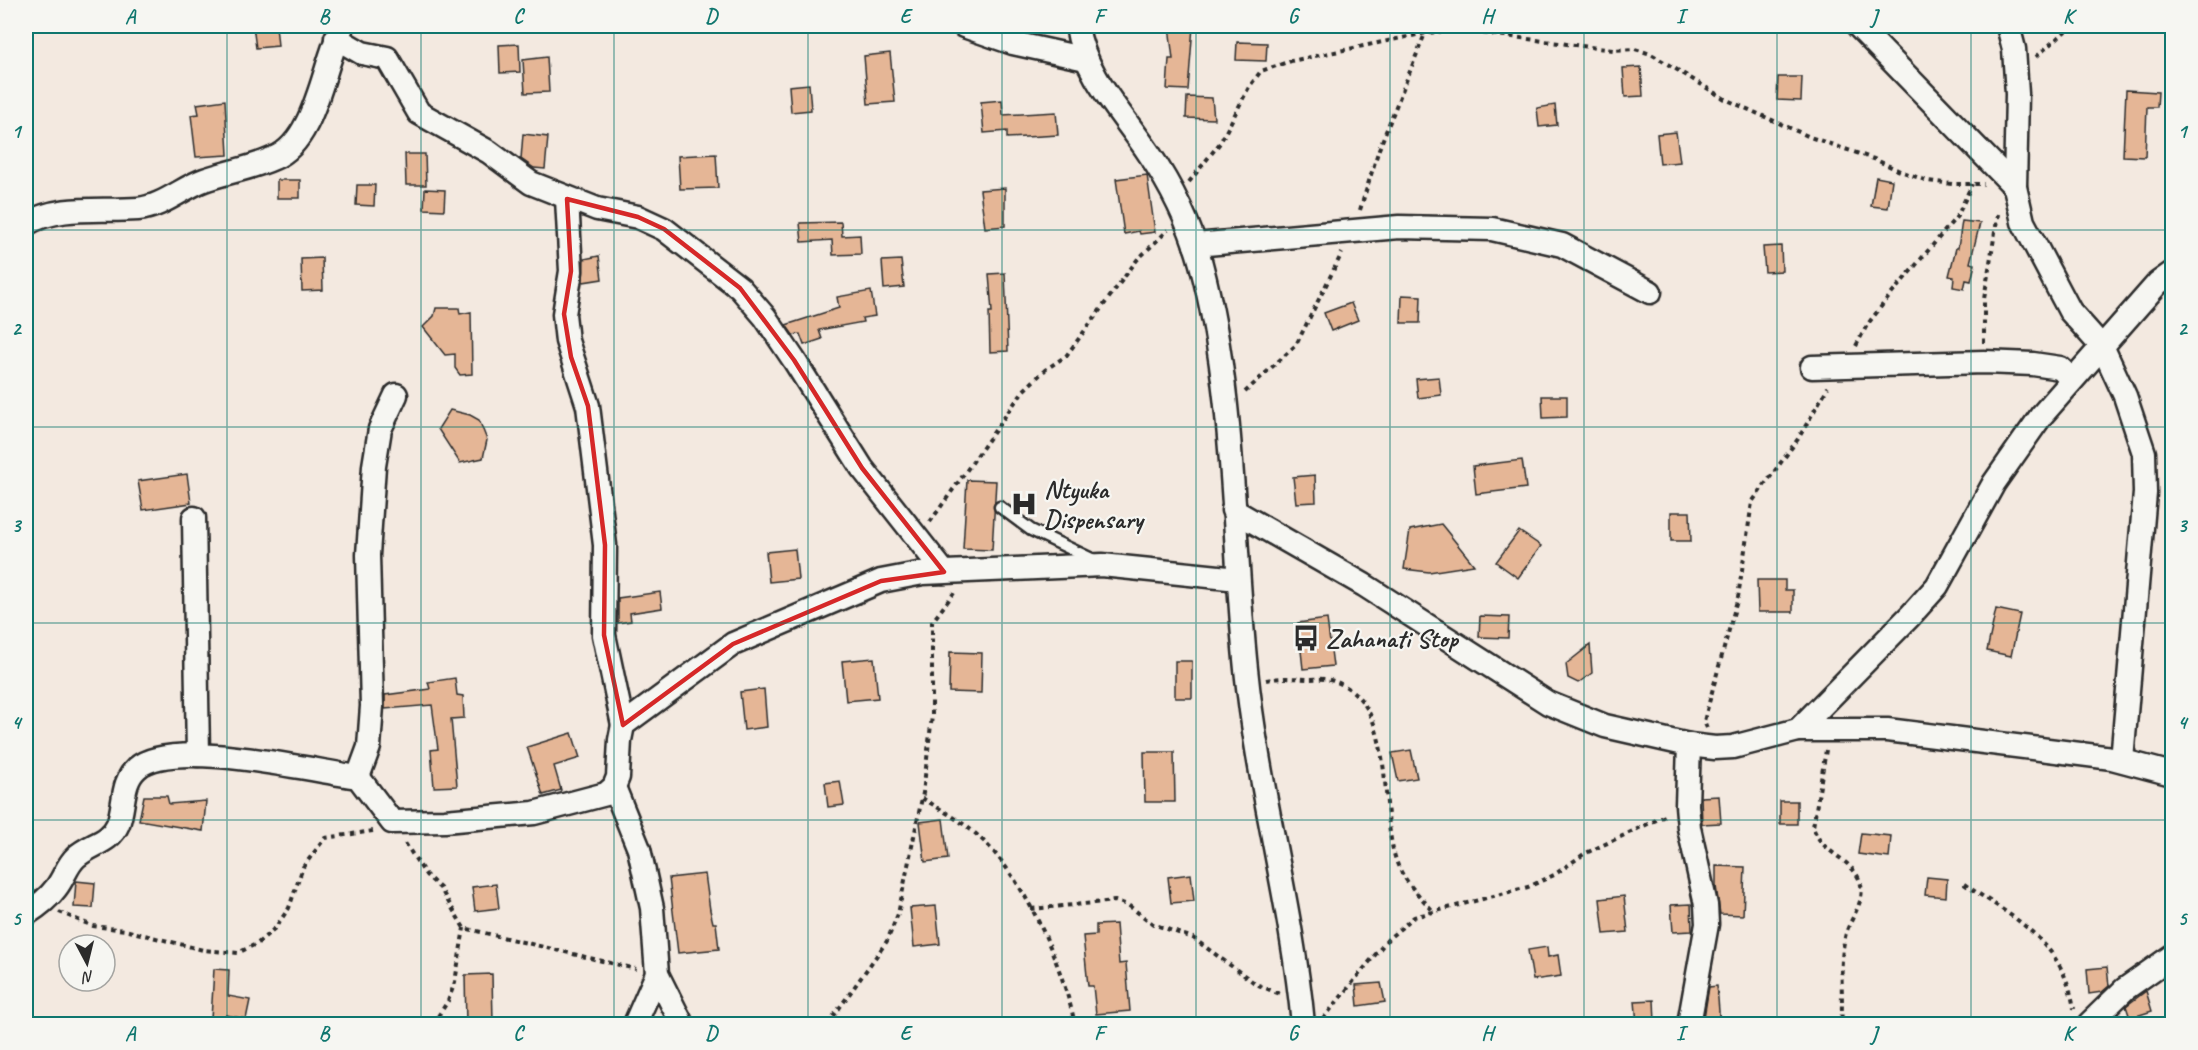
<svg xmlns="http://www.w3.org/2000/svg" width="2198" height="1050" font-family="Caveat,sans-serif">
<rect width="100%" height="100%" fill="#f3e9e0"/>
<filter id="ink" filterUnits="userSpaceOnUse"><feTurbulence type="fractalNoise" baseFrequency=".0167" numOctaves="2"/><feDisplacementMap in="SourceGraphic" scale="12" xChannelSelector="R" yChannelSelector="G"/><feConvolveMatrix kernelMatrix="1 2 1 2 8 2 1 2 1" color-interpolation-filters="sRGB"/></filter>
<g filter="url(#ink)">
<g fill="#e5b696" stroke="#2b2b2b" stroke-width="1.5">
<polygon points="253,26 276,26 278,46 256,48"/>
<polygon points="1169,26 1193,26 1188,90 1167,89 1169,59 1173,59"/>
<polygon points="1237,42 1267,43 1266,61 1236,60"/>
<polygon points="519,44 520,72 500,73 499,45"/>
<polygon points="890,53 895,102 868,104 864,56"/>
<polygon points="547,57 549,92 525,93 523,60"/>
<polygon points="1641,67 1643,96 1625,97 1623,68"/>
<polygon points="1778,77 1802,77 1801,101 1777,100"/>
<polygon points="809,84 811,110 791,112 789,86"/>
<polygon points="2126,90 2158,92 2157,107 2147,107 2145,157 2123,156"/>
<polygon points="1187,97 1212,98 1214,119 1186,118"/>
<polygon points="225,100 228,155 196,157 191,115 199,114 197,104"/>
<polygon points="1002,100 1003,115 1056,112 1058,135 1007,138 1007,131 984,133 981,102"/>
<polygon points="1555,105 1557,125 1539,127 1537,108"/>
<polygon points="1676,132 1680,162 1660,164 1657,134"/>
<polygon points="523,134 548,137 545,169 534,168 521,159"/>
<polygon points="405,154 425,154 426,185 406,185"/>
<polygon points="716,154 718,188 680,189 678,156"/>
<polygon points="1147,175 1155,232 1140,234 1139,231 1124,234 1116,179"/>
<polygon points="1876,177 1892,180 1888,208 1871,206"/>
<rect x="277" y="180" width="23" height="18"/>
<polygon points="357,185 375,185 374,206 356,205"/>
<polygon points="1005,188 1005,226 985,228 980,190"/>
<polygon points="425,189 445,190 444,210 424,209"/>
<polygon points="1962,221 1980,223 1970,263 1975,264 1971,281 1966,280 1964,289 1953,287 1954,277 1949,276 1956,248 1958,248"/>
<polygon points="841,222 842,236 860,235 861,254 833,255 832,240 802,242 800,223"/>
<polygon points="1781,246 1782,271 1765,272 1763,247"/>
<polygon points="599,256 602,279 583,282 584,259"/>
<polygon points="322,258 323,290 302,291 301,259"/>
<polygon points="901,260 904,287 884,289 882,261"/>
<polygon points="1005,273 1008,351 990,352 989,312 992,312 989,274"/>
<polygon points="871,291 875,316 862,318 863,322 819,330 822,339 804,345 800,334 793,335 786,325 839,308 837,297"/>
<polygon points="1402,295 1421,296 1420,323 1401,323"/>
<polygon points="1351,303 1358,320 1331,331 1324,313"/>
<polygon points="436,308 459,308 460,314 471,312 472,374 460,375 455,368 455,354 445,355 423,327 434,316"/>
<polygon points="1439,377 1441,395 1418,398 1416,379"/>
<polygon points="1542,396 1567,396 1567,417 1543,418"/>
<polygon points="450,410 470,415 479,420 487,440 483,458 460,463 438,429"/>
<polygon points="1522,460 1526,488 1476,494 1473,466"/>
<polygon points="187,474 191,503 143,510 138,481"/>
<polygon points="1315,475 1316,502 1296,503 1293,477"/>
<polygon points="967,480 996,481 992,550 963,549"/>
<polygon points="1671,512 1690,512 1691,541 1671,541"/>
<polygon points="1441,524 1474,565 1429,572 1404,569 1410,530"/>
<polygon points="1519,531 1541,546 1518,578 1496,562"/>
<polygon points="795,549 798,579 769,582 766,552"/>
<polygon points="1757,580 1785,580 1785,590 1793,590 1793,612 1758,612"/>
<polygon points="660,592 662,608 630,613 631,621 618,623 618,598"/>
<polygon points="1996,609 2020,614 2011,656 1987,651"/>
<polygon points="1480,616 1509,617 1508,638 1479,637"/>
<polygon points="1327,619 1333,666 1303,669 1298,623"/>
<polygon points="1590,645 1592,673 1578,683 1568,678 1566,664"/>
<polygon points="950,652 982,653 981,693 949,692"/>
<polygon points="874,658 878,698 846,701 842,661"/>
<rect x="1175" y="661" width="17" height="37"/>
<polygon points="455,678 457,695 463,696 464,718 451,719 457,786 434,787 431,750 438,749 432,705 385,709 385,695 430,689 428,682"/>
<polygon points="764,689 767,727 744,730 740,692"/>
<polygon points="572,733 580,758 554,766 561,790 543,795 527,747"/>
<polygon points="1411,750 1417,778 1398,781 1392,753"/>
<polygon points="1144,752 1174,752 1175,802 1145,802"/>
<polygon points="840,781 844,805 828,807 825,783"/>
<polygon points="144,796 167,796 169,804 206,801 203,831 139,820"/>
<polygon points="1719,796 1721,823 1702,824 1701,797"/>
<rect x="1780" y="801" width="17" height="23"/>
<polygon points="943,819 948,859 925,862 920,822"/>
<polygon points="1861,833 1891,836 1889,858 1858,854"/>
<polygon points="1716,866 1745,867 1743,915 1720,914 1716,886"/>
<polygon points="705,874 710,910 713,923 716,923 719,949 678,953 669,878"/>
<polygon points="1191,874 1194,901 1171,903 1168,877"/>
<polygon points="1927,877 1947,879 1946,897 1925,895"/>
<polygon points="76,881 95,883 93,908 74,907"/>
<polygon points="496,884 499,908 475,911 472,887"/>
<polygon points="1624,896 1628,932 1604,934 1600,899"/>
<polygon points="1691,904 1692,931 1673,932 1671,905"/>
<polygon points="936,906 940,944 914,947 910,908"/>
<polygon points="1116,924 1119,964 1126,963 1130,1011 1096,1014 1093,986 1088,986 1083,936 1096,935 1096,925"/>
<polygon points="1547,947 1548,957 1558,955 1561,976 1533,980 1528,950"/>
<polygon points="2107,967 2109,986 2102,992 2089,994 2087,969"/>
<polygon points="214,969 229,970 228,996 250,1000 246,1019 226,1015 226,1020 211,1019"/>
<polygon points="492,974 493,1024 466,1024 465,975"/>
<polygon points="1381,983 1385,1002 1358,1006 1356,985"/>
<polygon points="1717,986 1720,1024 1703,1024 1709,987"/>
<polygon points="2146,991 2152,1011 2130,1018 2126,1006"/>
<polygon points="1654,1000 1655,1023 1637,1024 1635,1001"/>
</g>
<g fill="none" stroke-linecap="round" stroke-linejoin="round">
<g stroke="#2b2b2b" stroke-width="15">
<polyline id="lane" points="1000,507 1031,530 1094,560"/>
</g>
<g stroke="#2b2b2b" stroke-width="27">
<g id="street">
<polyline points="964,26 1013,43 1086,59"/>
<path d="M1077,26C1084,74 1121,112 1148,152C1172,187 1190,224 1201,264C1236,395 1232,535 1246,669C1258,788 1292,905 1303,1024"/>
<polyline points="1858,26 2015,187"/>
<polyline points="2008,26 2014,49 2017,94 2015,187 2023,222 2070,311 2103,348 2125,396 2144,453 2145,493 2122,760"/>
<polyline points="336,38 362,53 387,58 419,113 489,152 531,183 597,209 638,217 664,229 740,288 765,317 794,360 862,468 944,572"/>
<polyline points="567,199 571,271 564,314 567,341 588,406 605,545 604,635 623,725"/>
<path d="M26,224C60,204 100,212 138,209C162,207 182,188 204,180C227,172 252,168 274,158C316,141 323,64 342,27"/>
<polyline points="1195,245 1399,227 1492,229 1562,245 1650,292"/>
<polyline points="1812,367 1984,362 2033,364 2060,368 2071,379"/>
<polyline points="1233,510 1364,585 1548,703 1605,726 1689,745 1715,748 1733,747 1798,730 1887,730 2112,758 2172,774"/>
<polyline points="194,518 198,755"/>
<polyline points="1798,730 1910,616 1937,586 1994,483 2041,416 2158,283 2172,273"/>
<polyline points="358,777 369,747 372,706 368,555 374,466 380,429 396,395"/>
<polyline points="614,787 639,849 652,908 657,974 682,1024"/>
<path d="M26,914C37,907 48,899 56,888C64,878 67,865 76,857C90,844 110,843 118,824C125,806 121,782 137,768C171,737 313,771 358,777L392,822L445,821L534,813L606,794L614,787L618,777L620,740L623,725L733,644L881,581L923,573L1102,565L1238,579"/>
<polyline points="635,1024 657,974"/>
<polyline points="1689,1024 1707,924 1706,905 1689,828 1687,805 1689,745"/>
<polyline points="2089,1024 2125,989 2172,956"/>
</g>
</g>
<g stroke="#2b2b2b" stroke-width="4" stroke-dasharray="4.5 4.5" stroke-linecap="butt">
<polyline points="2036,57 2071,26"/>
<polyline points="1189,182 1220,143 1249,87 1261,71 1291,61 1426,33 1459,30 1613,50 1635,49 1651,54 1725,99 1810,137 1874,159 1900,171 1928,181 1952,184 1984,184"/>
<polyline points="1360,210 1379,149 1428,26"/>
<polyline points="1984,343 1984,299 1998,214"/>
<polyline points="1856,346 1867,325 1884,303 1958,215 1972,184"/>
<polyline points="1245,392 1296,345 1342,253"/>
<polyline points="930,522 1023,391 1045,370 1066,356 1137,260 1168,230"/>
<path d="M1266,680C1280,677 1293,678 1307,679C1315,679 1323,678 1330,680C1399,698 1378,809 1396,860C1402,880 1421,897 1434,912"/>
<polyline points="1707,728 1704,721 1738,597 1752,502 1798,439 1828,387"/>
<path d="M1826,750L1813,827C1822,854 1847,856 1858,877C1869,897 1852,915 1846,933C1838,964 1844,993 1841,1024"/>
<path d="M922,798C940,809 960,820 976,834C1025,877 1061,962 1075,1024"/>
<polyline points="405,843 426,875 440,888 464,928 636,969"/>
<path d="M1964,884C2017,920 2063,941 2074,1009"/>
<polyline points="1031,909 1115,901 1128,905 1153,924 1193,938 1256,984 1280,994"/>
<polyline points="59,912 93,926 125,930 203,950 238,953 258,943 275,928 289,908 303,867 325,838 373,831"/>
<polyline points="1323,1019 1388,939 1414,917 1528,887 1554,875 1584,854 1667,815"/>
<polyline points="433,1024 448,1001 455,982 464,928"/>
<polyline points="828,1024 887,941 898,914 923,793 932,716 932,622 954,593"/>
</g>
<use href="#lane" stroke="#f6f6f2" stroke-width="10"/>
<use href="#street" stroke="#f6f6f2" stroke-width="22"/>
</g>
</g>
<path fill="none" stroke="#d62828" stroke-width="4.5" stroke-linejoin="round" d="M567,199L638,217L664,229L740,288L794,360L862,468L944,572L881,581L733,644L623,725L604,635L605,545L588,406L571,357L564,314L571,271Z"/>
<path fill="none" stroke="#0f766e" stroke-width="1.5" stroke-opacity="0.55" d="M227,26V1024M421,26V1024M614,26V1024M808,26V1024M1002,26V1024M1196,26V1024M1390,26V1024M1584,26V1024M1777,26V1024M1971,26V1024M26,230H2172M26,427H2172M26,623H2172M26,820H2172"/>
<defs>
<g id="hospital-bare" transform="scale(2.07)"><path d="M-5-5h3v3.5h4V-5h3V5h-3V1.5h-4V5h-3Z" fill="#2b2b2b" stroke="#f6f6f2" stroke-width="2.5" paint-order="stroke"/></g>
<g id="bus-bare" transform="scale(2.07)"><path d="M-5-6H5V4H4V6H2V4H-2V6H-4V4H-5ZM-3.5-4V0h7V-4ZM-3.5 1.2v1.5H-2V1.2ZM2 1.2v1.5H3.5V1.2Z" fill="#2b2b2b" stroke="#f6f6f2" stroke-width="2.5" paint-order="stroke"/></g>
</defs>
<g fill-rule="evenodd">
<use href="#hospital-bare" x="1024" y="504"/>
<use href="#bus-bare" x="1306" y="638"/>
</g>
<g text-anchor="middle" stroke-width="4.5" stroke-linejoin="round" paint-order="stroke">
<g font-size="26" font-weight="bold" fill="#2b2b2b" stroke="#f6f6f2" text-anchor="start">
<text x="1044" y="498">Ntyuka<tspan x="1044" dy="30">Dispensary</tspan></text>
<text x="1326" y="647">Zahanati Stop</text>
</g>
</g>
<rect width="2198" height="1050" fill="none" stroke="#f6f6f2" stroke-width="66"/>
<g transform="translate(87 963) rotate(173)"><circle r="28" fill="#f6f6f2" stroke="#a5a5a2" stroke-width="1.5"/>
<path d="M0-4.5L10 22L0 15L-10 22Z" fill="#2b2b2b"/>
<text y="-9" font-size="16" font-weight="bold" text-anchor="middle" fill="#2b2b2b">N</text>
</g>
<rect x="33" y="33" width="2132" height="984" fill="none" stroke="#0f766e" stroke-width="2"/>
<g font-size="20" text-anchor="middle" font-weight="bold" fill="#0f766e">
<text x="130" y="23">A</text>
<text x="324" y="23">B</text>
<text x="518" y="23">C</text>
<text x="711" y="23">D</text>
<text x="905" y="23">E</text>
<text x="1099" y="23">F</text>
<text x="1293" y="23">G</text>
<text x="1487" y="23">H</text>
<text x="1680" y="23">I</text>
<text x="1874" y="23">J</text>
<text x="2068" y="23">K</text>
<text x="16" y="138">1</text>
<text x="2182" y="138">1</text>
<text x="16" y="335">2</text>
<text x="2182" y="335">2</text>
<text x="16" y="532">3</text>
<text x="2182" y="532">3</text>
<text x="16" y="729">4</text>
<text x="2182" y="729">4</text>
<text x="16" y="925">5</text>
<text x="2182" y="925">5</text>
<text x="130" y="1040">A</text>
<text x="324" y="1040">B</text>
<text x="518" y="1040">C</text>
<text x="711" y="1040">D</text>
<text x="905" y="1040">E</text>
<text x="1099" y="1040">F</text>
<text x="1293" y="1040">G</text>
<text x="1487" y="1040">H</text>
<text x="1680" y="1040">I</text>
<text x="1874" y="1040">J</text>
<text x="2068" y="1040">K</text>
</g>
</svg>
